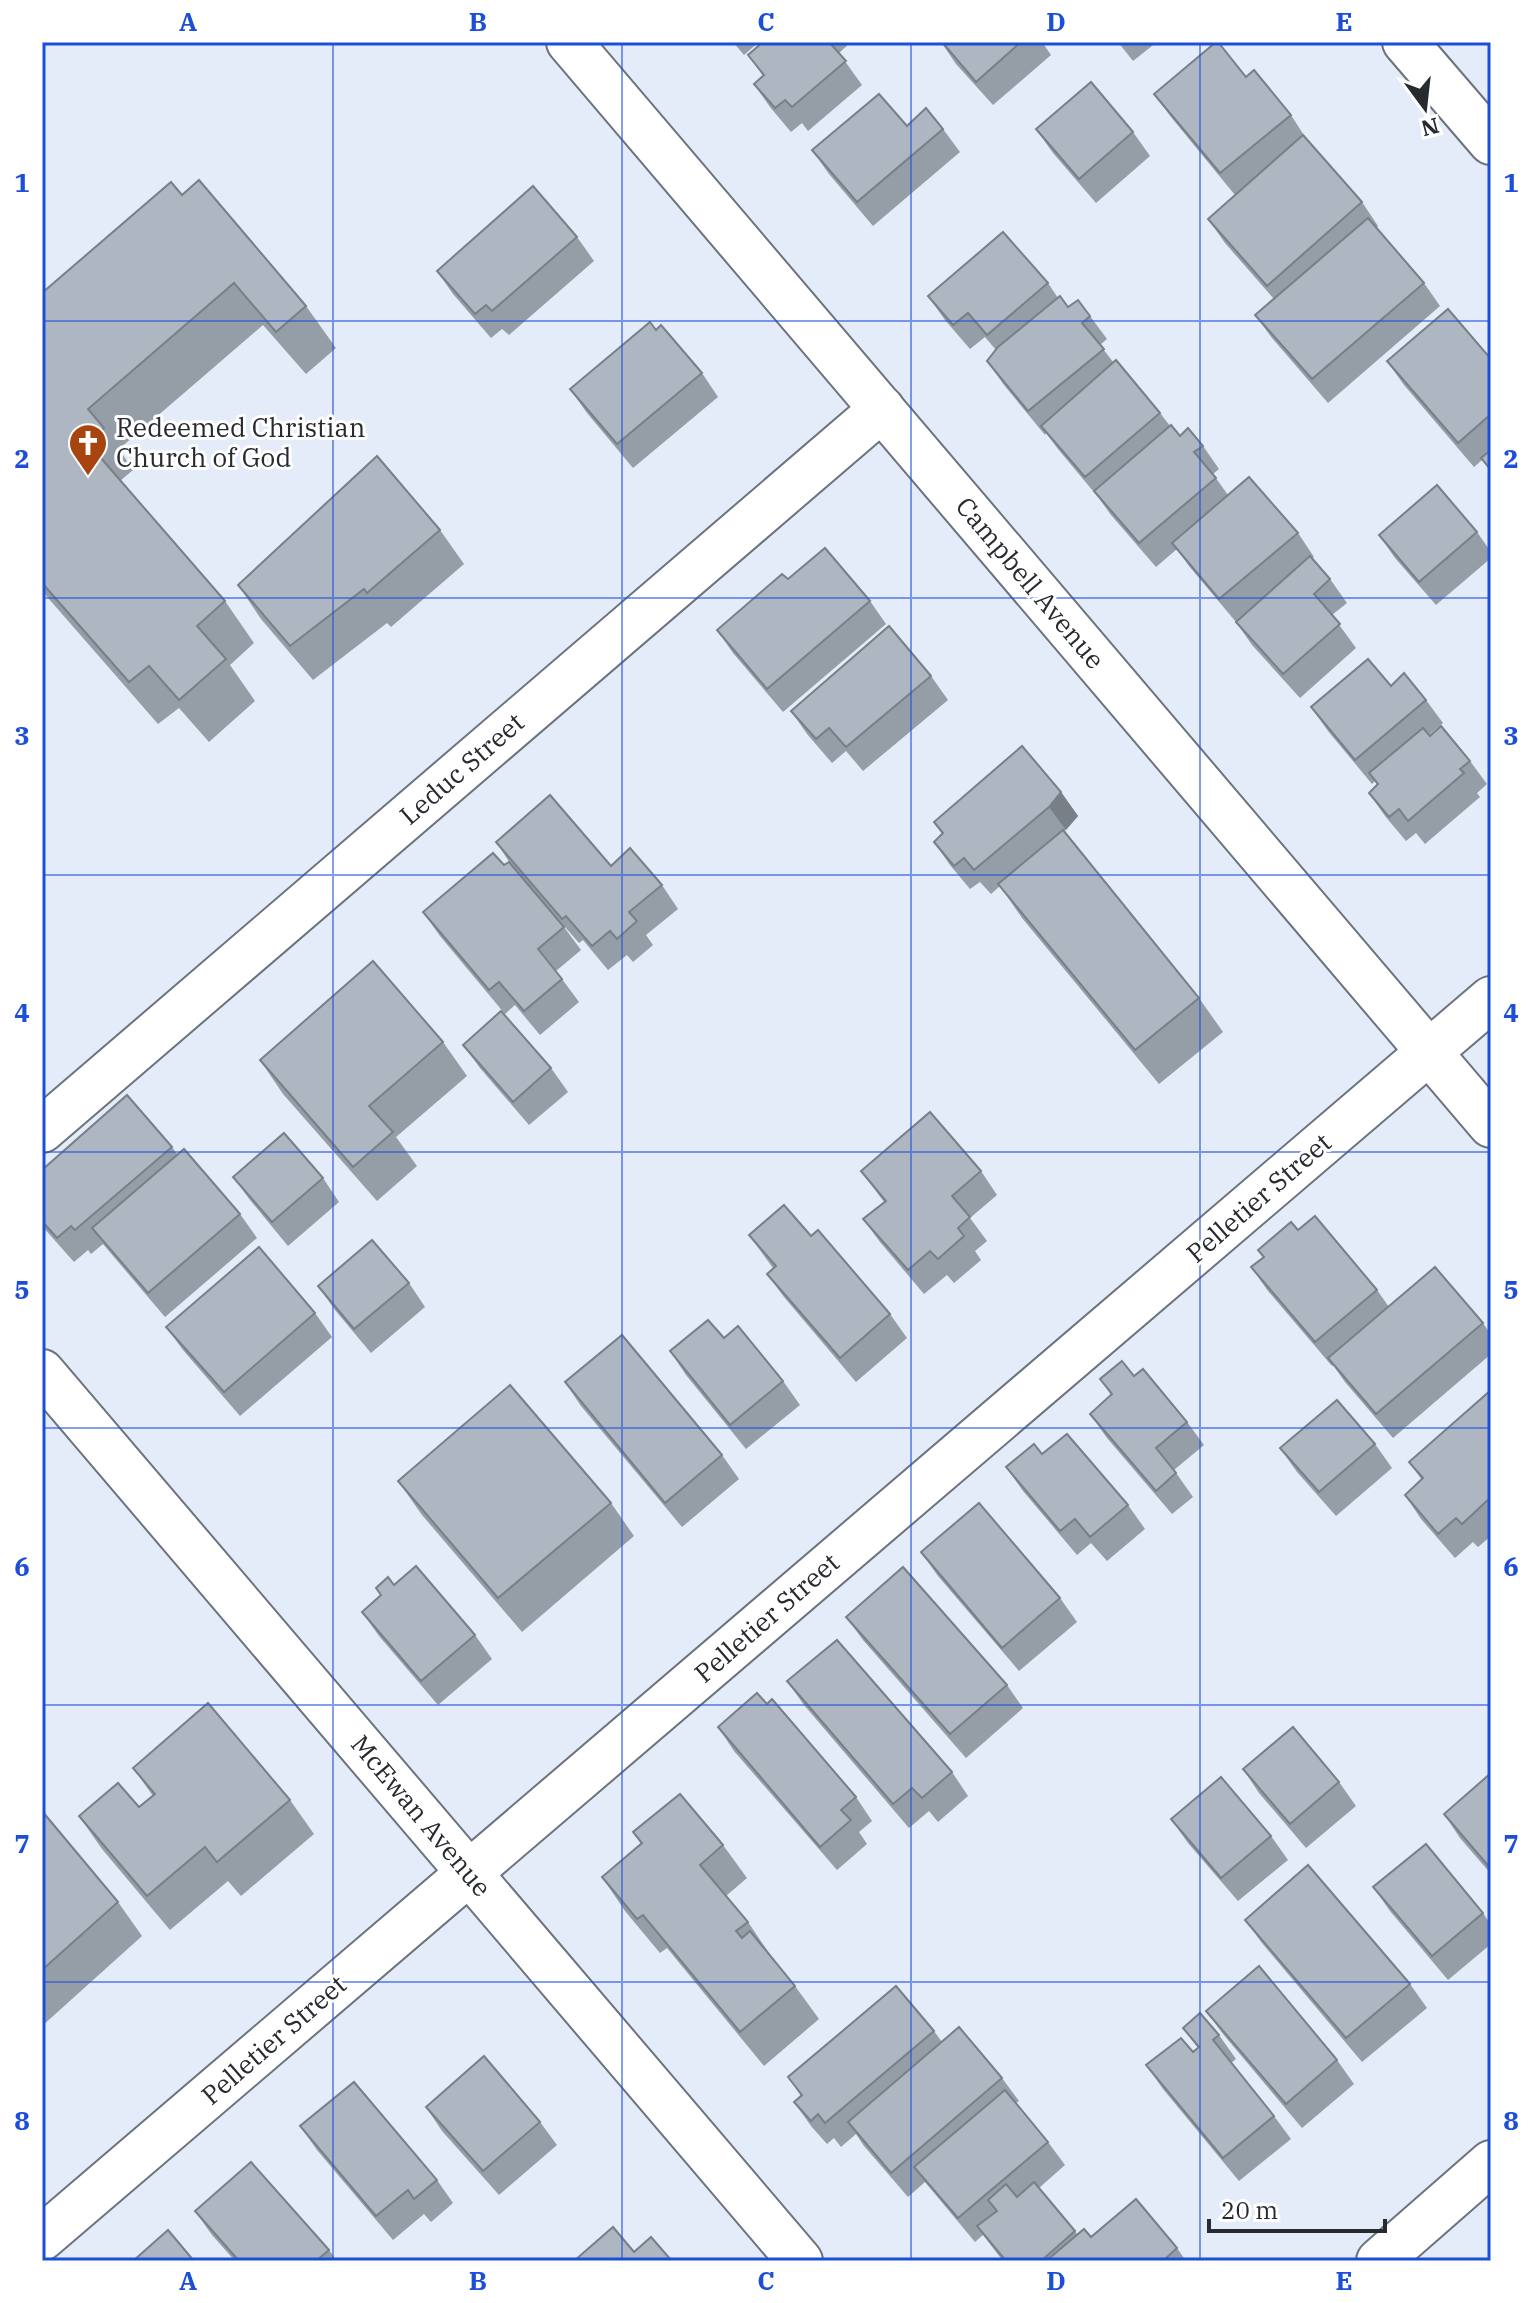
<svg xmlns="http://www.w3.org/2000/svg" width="1533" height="2303" font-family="'IBM Plex Serif',serif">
<rect width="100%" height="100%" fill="#e3ecf8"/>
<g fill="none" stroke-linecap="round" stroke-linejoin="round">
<g stroke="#6b737e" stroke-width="48">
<g id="minor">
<polyline points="1405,42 1491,142"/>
<polyline points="42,1130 882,409"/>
<polyline points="42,1372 800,2261"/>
<polyline points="42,2238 1491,999"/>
<polyline points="1379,2261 1491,2163"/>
</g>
</g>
<g stroke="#6b737e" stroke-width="48">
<polyline id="tertiary" points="569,42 1491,1125"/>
</g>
<use href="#minor" stroke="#fff" stroke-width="44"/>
<use href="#tertiary" stroke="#fff" stroke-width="44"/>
</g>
<g fill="#959da6">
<polygon points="733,42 759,42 744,55"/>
<polygon points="763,42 851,42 839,53 862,85 808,131 802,123 791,132 770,107 754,84 763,76 748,55"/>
<polygon points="941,42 1042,42 1051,55 993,105 956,64"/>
<polygon points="1118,42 1157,42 1133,61"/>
<polygon points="1246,77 1291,115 1307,140 1362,202 1378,226 1376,228 1424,283 1440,306 1328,403 1272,338 1255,315 1274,299 1225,243 1208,219 1235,195 1171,117 1154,94"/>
<polygon points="907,126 943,129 960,152 873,226 829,174 812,150"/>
<polygon points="1036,129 1133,132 1150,156 1096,203 1053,153"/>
<polygon points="182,195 306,306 336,348 306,374 263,325 119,449 133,470 120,481 225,601 254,643 230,665 255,701 209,742 179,708 158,724 42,591 42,293"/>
<polygon points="577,237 594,261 509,335 502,329 491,338 453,294 437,271"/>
<polygon points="1048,283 1058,298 1068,307 1090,316 1107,339 1100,345 1113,362 1160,413 1170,426 1180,436 1203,446 1219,469 1213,474 1228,495 1298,533 1314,557 1312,558 1330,579 1347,603 1332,615 1356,648 1300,698 1252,645 1236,622 1189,566 1177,549 1156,567 1111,515 1098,497 1058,449 1046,433 1045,435 1004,385 987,361 996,350 985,337 970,349 945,320 928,296"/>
<polygon points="656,330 702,373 718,397 633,468 587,413 570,389"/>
<polygon points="1491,359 1491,472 1482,460 1474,467 1404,385 1387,361"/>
<polygon points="440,530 464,564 391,627 387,623 313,680 261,619 238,585"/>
<polygon points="1477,532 1491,552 1491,558 1436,605 1395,558 1379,535"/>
<polygon points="788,579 870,601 886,624 783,712 733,653 717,630"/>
<polygon points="931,676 948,700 863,771 846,751 832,763 807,734 791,711"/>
<polygon points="1391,686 1426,700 1443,723 1429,735 1470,761 1487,784 1477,793 1480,797 1425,844 1416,833 1406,841 1385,816 1369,793 1377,785 1375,781 1372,784 1328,731 1311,707"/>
<polygon points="1061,792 1078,816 1064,832 1199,998 1223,1032 1159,1084 1022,918 1000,886 991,894 980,882 970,889 950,865 934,842 942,834 934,822"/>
<polygon points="496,842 611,866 662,885 678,909 646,935 653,945 633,962 627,955 608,970 583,940 579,943 531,888 564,927 581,950 556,971 579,1002 540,1035 515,1005 505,1014 440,936 423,912 504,865 510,863"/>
<polygon points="443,1042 467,1076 396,1137 417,1166 377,1201 283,1094 260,1060"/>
<polygon points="463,1045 551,1068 568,1092 529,1125 480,1068"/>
<polygon points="172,1147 177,1154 240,1214 257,1238 165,1317 103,1244 91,1254 88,1250 74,1262 42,1226 42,1170"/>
<polygon points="861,1171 981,1171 997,1195 970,1218 987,1241 975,1251 981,1260 954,1283 947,1275 924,1294 880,1242 863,1219 884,1202"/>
<polygon points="233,1177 323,1178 339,1202 288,1246 250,1200"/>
<polygon points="749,1235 890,1314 907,1338 856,1382 784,1297 767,1274 773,1268"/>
<polygon points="1258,1250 1377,1290 1389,1307 1483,1323 1491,1335 1491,1354 1393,1438 1345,1382 1333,1365 1332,1366 1268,1291 1251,1267 1263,1257"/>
<polygon points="409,1283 425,1307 371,1353 335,1310 318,1286"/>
<polygon points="315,1313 332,1337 240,1416 183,1350 166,1327"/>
<polygon points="724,1338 783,1381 800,1405 746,1449 686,1375 670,1351"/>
<polygon points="1134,1376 1187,1422 1204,1445 1174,1470 1193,1497 1172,1514 1107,1438 1090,1414 1111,1395 1100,1379"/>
<polygon points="565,1382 722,1455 739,1479 682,1527 581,1406"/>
<polygon points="1491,1390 1491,1536 1478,1547 1473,1542 1455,1558 1421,1519 1405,1495 1422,1480 1409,1462"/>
<polygon points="1375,1444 1392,1468 1336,1516 1297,1472 1280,1448"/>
<polygon points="1042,1454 1128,1505 1145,1529 1107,1561 1091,1543 1077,1555 1023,1491 1006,1467"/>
<polygon points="398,1481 611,1503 634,1536 522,1632 422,1515"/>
<polygon points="921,1552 1060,1598 1077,1622 1019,1671 938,1576"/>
<polygon points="394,1585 475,1635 492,1659 438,1705 379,1636 362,1612"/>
<polygon points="846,1617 1007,1685 1023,1708 966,1758 863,1640"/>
<polygon points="787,1681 952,1772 968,1796 938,1822 929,1811 909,1828 804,1705"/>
<polygon points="718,1727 856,1797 872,1821 859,1832 867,1844 837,1870 734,1751"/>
<polygon points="133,1768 290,1800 314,1834 241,1896 228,1881 170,1930 102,1849 79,1816 139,1807 153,1796"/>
<polygon points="1243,1769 1339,1782 1356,1806 1306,1848 1259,1793"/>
<polygon points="1491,1773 1491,1874 1460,1838 1444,1814"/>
<polygon points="42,1811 118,1902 142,1936 42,2026"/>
<polygon points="1171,1819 1271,1836 1288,1860 1238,1901 1188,1843"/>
<polygon points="633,1832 723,1845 747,1878 726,1896 748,1922 771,1956 795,1986 819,2019 764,2066 667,1948 660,1953 625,1911 602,1877 641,1844"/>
<polygon points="1373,1887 1483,1913 1491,1925 1491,1944 1448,1980 1390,1911"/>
<polygon points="1245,1920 1410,1984 1427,2008 1362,2062 1262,1943"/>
<polygon points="1206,2011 1337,2060 1354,2084 1302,2128 1223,2034"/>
<polygon points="1183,2028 1219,2035 1236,2059 1231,2063 1274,2116 1291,2139 1239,2181 1163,2089 1146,2065 1193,2052 1198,2048"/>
<polygon points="934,2031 942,2042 1002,2078 1019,2101 1016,2103 1048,2142 1065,2165 1039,2188 1078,2235 1177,2248 1186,2261 1003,2261 983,2235 975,2242 925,2182 908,2197 864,2146 856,2134 841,2147 834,2138 827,2144 811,2126 794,2102 801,2096 788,2077"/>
<polygon points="426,2107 540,2122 557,2145 499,2195 442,2131"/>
<polygon points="300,2126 437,2180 453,2203 431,2222 424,2214 393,2240 317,2150"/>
<polygon points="195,2211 329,2250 337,2261 235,2261 212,2235"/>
</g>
<polygon fill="#797f87" points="1061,792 1078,816 1066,830 1049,807"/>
<g fill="#adb6c1" stroke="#797f87" stroke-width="2">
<polygon points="763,42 829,42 846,61 792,107 785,100 775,108 754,84 764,75 748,55"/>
<polygon points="942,42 1021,42 976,82"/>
<polygon points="1216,42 1218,42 1246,77 1254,70 1291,115 1220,173 1154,94"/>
<polygon points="1091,82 1133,132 1079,179 1036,129"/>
<polygon points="879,94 907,126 926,108 943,129 857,202 812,150"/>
<polygon points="1303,135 1362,202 1267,286 1208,219"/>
<polygon points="199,180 306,306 276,332 234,283 88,409 104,428 87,442 225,601 197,626 226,659 179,700 149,666 129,682 42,583 42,293 171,182 182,195"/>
<polygon points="533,186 577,237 492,311 486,305 475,314 437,271"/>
<polygon points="1368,218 1424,283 1312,379 1255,315"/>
<polygon points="1003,232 1048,283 987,335 968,313 953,325 928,296"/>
<polygon points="1060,296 1068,307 1078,300 1090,316 1082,323 1104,349 1028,411 987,361 998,347"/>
<polygon points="1448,309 1491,359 1491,414 1458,443 1387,361"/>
<polygon points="650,322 656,330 661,325 702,373 617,444 570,389"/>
<polygon points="1116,360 1160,413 1085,477 1041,426"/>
<polygon points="1171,425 1180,436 1188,428 1203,446 1194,452 1216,478 1139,543 1094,491"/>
<polygon points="1491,450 1491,470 1481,458"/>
<polygon points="377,456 440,530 367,593 364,589 290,646 238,585"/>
<polygon points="1249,477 1298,533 1219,599 1172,543"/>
<polygon points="1437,485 1477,532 1419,582 1379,535"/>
<polygon points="825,548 870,601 767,689 717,630 782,574 788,579"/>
<polygon points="1310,556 1330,579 1314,594 1340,624 1283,674 1236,622"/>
<polygon points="889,626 931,676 846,747 829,728 816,739 791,711"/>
<polygon points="1368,659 1391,686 1404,673 1426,700 1355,760 1311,707"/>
<polygon points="1441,726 1470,761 1460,769 1464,773 1408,821 1399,809 1389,817 1369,793 1378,784 1369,773 1423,728 1430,736"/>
<polygon points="1022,746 1061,792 1049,807 974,870 964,858 954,866 934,842 943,833 934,822"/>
<polygon points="550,795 611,866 630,848 662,885 629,912 637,921 617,939 610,931 592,946 566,916 562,919 496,842"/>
<polygon points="1063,830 1199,998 1135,1050 998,884"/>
<polygon points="493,853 504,865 509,862 564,927 538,949 562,979 524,1011 499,982 489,990 423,912"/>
<polygon points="373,961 443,1042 369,1106 393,1132 353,1167 260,1060"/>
<polygon points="501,1011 551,1068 513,1102 463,1045"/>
<polygon points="127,1095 172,1147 75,1230 71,1226 57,1238 42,1221 42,1170"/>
<polygon points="930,1112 981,1171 952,1196 970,1217 958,1228 964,1236 938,1259 930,1251 908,1270 863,1219 886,1201 861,1171"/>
<polygon points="284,1133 323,1178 272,1222 233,1177"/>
<polygon points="184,1149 240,1214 148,1293 92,1228"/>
<polygon points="784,1205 811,1236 818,1230 890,1314 840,1358 767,1274 776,1266 749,1235"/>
<polygon points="1315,1216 1377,1290 1315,1342 1251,1267 1264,1257 1258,1250 1291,1222 1298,1230"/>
<polygon points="372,1240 409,1283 354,1329 318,1286"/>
<polygon points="259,1247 315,1313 224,1392 166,1327"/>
<polygon points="1435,1267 1483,1323 1376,1414 1328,1358"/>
<polygon points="708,1320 724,1338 738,1326 783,1381 730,1425 670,1351"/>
<polygon points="622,1335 722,1455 665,1503 565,1382"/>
<polygon points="1122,1361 1134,1376 1143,1369 1187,1422 1156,1448 1176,1473 1156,1491 1090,1414 1112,1394 1100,1379"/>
<polygon points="510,1385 611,1503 498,1598 398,1481"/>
<polygon points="1491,1390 1491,1497 1462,1524 1456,1518 1438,1534 1405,1495 1423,1478 1409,1462"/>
<polygon points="1337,1400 1375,1444 1319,1492 1280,1448"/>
<polygon points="1067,1434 1128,1505 1090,1537 1075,1519 1060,1531 1006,1467 1034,1444 1042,1454"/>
<polygon points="979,1503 1060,1598 1002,1648 921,1552"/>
<polygon points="416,1566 475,1635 421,1681 362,1612 381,1595 376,1588 388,1577 394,1585"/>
<polygon points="903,1567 1007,1685 950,1734 846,1617"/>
<polygon points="837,1640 952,1772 922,1798 912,1788 893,1804 787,1681"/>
<polygon points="757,1693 767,1704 772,1699 856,1797 841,1810 851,1820 820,1847 718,1727"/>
<polygon points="208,1703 290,1800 217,1862 205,1847 147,1896 79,1816 118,1783 139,1807 155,1794 133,1768"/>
<polygon points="1293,1727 1339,1782 1290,1824 1243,1769"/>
<polygon points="1491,1773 1491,1869 1444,1814"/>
<polygon points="1221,1777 1271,1836 1221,1878 1171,1819"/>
<polygon points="680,1794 723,1845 700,1865 748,1922 736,1931 742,1938 750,1931 795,1986 740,2032 643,1915 637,1919 602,1877 642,1843 633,1832"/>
<polygon points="42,1811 118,1902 42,1970"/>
<polygon points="1426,1844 1483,1913 1432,1956 1373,1887"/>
<polygon points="1308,1865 1410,1984 1346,2038 1245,1920"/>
<polygon points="1259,1966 1337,2060 1286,2104 1206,2011"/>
<polygon points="896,1986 934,2031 825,2123 818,2114 811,2121 794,2102 802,2095 788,2077"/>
<polygon points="1200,2013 1219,2035 1213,2040 1274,2116 1223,2158 1146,2065 1181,2038 1193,2052 1199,2047 1183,2028"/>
<polygon points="959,2027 1002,2078 891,2173 848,2122"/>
<polygon points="484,2056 540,2122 483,2171 426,2107"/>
<polygon points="354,2082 437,2180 414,2199 408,2190 376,2216 300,2126"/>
<polygon points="1005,2090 1048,2142 958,2218 914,2167"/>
<polygon points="251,2162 329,2250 316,2261 239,2261 195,2211"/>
<polygon points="1034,2182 1075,2231 1041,2261 1006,2261 977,2226 997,2211 988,2200 1006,2184 1017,2197"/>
<polygon points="1136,2199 1177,2248 1163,2261 1046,2261 1084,2229 1091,2237"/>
<polygon points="613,2227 634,2252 651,2237 672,2261 574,2261"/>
<polygon points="168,2230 194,2261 133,2261"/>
</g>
<path fill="none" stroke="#1d4ed8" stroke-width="2" stroke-opacity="0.55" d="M333,42V2261M622,42V2261M911,42V2261M1200,42V2261M42,321H1491M42,598H1491M42,875H1491M42,1152H1491M42,1428H1491M42,1705H1491M42,1982H1491"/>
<defs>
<g id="church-pin" transform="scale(2)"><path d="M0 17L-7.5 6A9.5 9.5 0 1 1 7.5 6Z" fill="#a84410" stroke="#fff"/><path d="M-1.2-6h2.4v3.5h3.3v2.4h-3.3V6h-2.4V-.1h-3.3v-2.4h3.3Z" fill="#fff"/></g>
</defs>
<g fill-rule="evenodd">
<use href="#church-pin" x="88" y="443"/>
</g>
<g text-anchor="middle" stroke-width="6" stroke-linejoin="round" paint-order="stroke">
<g font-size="26" fill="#272a2f" stroke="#fff" text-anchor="start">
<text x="116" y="437">Redeemed Christian<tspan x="116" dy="30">Church of God</tspan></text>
</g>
<g font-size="26" fill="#272a2f" stroke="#fff">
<text transform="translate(1030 583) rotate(50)" y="9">Campbell Avenue</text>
<text transform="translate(462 769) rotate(-41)" y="9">Leduc Street</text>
<text transform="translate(1259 1198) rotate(-41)" y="9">Pelletier Street</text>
<text transform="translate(767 1618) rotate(-41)" y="9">Pelletier Street</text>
<text transform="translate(421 1816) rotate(50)" y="9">McEwan Avenue</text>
<text transform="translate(274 2040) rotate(-41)" y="9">Pelletier Street</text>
</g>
</g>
<rect width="1533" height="2303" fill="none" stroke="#ffffff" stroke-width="88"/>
<g transform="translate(1425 108) rotate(165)" stroke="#ffffff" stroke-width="6" paint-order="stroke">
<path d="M0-6L14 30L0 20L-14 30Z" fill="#272a2f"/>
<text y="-12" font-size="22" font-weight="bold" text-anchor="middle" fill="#272a2f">N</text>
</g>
<path d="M1209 2219v12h176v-12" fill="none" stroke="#272a2f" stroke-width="4"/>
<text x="1221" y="2219" font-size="24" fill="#272a2f" stroke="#ffffff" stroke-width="6" paint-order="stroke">20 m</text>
<rect x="44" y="44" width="1445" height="2215" fill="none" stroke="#1d4ed8" stroke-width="3"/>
<g font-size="26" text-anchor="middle" font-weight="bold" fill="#1d4ed8">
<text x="188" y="31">A</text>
<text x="478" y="31">B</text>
<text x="766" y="31">C</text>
<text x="1056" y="31">D</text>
<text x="1344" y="31">E</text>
<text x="22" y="192">1</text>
<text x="1511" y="192">1</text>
<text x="22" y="468">2</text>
<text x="1511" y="468">2</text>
<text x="22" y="745">3</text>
<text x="1511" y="745">3</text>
<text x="22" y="1022">4</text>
<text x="1511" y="1022">4</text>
<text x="22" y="1299">5</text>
<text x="1511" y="1299">5</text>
<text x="22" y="1576">6</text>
<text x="1511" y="1576">6</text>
<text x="22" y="1853">7</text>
<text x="1511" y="1853">7</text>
<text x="22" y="2130">8</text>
<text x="1511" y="2130">8</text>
<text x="188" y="2290">A</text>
<text x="478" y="2290">B</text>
<text x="766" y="2290">C</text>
<text x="1056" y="2290">D</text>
<text x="1344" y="2290">E</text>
</g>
</svg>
